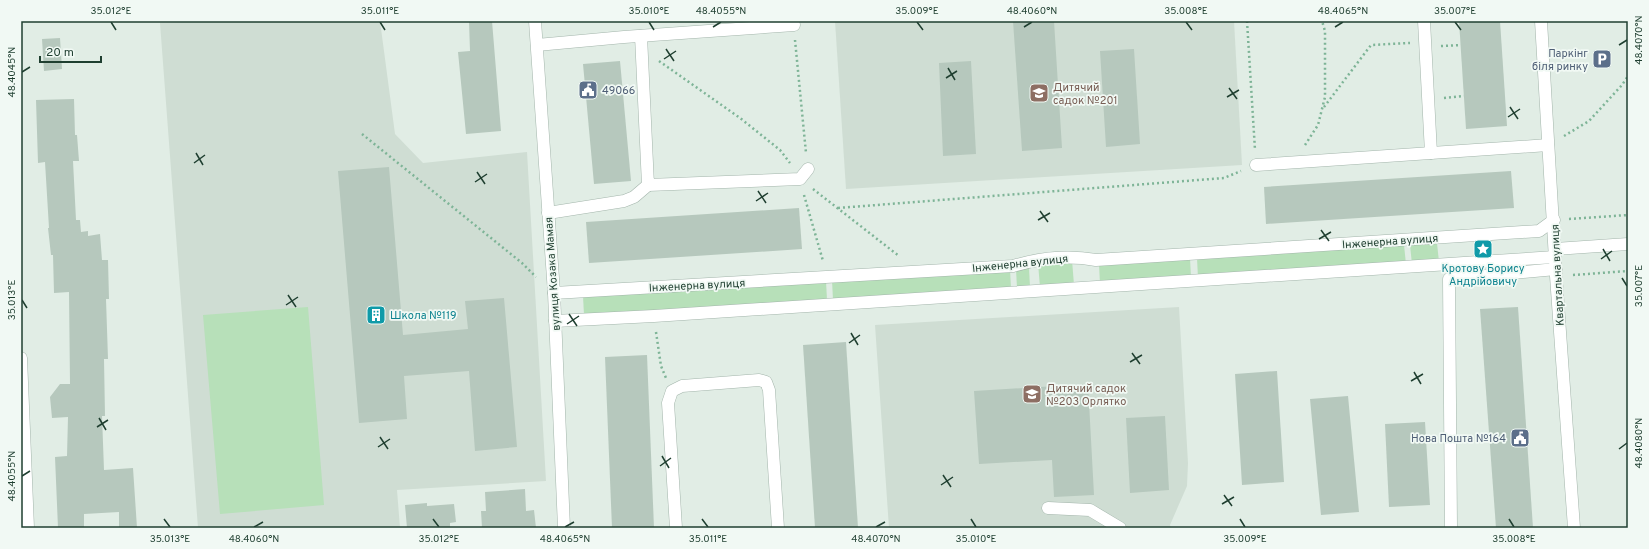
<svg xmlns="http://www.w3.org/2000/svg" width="1649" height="549" font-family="Overpass,sans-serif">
<rect width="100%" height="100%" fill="#e1ede5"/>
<g fill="#cfddd3">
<polygon points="202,21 380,21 395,134 423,163 527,152 546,481 397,490 400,528 198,528 160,23"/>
<polygon points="835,21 1234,21 1242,165 846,189"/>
<polygon points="1179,307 1188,463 1187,486 1170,525 1171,528 889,528 875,325"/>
</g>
<g fill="#b7e0b9">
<polygon points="1437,243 1439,262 1412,264 1410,245"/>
<polygon points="1404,245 1406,264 1198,278 1197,258"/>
<polygon points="1190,258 1191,278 1100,284 1099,264"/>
<polygon points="1072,260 1074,285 1040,287 1038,263"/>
<polygon points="1029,268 1030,287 1017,288 1016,269"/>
<polygon points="1010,269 1011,289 833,300 832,280"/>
<polygon points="826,281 827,300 584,315 583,296"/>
<polygon points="308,307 324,505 220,514 203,315"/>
</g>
<g fill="#b6c8bd">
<polygon points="469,21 492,21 501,131 466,134 458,52 470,51"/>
<polygon points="1013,21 1054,21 1062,148 1022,151"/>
<polygon points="1459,21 1500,21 1507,126 1466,129"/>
<polygon points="60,38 62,69 44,71 42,39"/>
<polygon points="1134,49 1140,144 1106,147 1100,51"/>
<polygon points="620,61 631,181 594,184 583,64"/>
<polygon points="971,61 976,154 943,156 939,63"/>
<polygon points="74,99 75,135 77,135 79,161 73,161 76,220 80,220 81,232 88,231 88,236 100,234 102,260 108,260 109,299 106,299 108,359 104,359 105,416 102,416 104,470 133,468 137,528 119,528 119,512 84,514 84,528 58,528 55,457 67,456 68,417 52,418 50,397 60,384 70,384 69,292 54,293 53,255 51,255 48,228 49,228 45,162 38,163 36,100"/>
<polygon points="389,167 403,335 468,329 465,301 504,298 517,447 475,451 469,371 404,376 407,419 359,423 338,171"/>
<polygon points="1511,171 1514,208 1266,224 1264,187"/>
<polygon points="799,208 802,249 589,263 586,222"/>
<polygon points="1518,307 1533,528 1496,528 1480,309"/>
<polygon points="846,342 858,528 815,528 803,345"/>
<polygon points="647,355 654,528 612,528 605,357"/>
<polygon points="1277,371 1284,482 1242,485 1235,374"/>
<polygon points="1088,384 1094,495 1054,497 1052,460 979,464 974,391"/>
<polygon points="1348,396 1359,512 1321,515 1310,399"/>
<polygon points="1165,416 1169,490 1130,493 1126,418"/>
<polygon points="1425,422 1430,505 1389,507 1385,424"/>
<polygon points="525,489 526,511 534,510 536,528 482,528 481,511 486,511 485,492"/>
<polygon points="427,503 427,506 454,504 456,522 450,523 450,528 407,528 405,505"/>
</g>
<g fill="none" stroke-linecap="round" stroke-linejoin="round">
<g stroke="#a3b5ab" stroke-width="13">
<g id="minor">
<polyline points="535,21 554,293 564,528"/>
<polyline points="1424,21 1431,153"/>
<polyline points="1541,21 1556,276 1574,528"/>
<polyline points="641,36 648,185 800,179 808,169"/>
<polyline points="537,45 624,37 794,25 793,21"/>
<polyline points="1256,165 1548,145"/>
<polyline points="548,213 624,201 634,197 648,185"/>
<polyline points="1555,249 1628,244"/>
<path d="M554,293L1013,266C1040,258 1068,255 1096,260L1539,231L1554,220"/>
<polyline points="555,321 654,316 1555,257"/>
<polyline points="21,358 28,528"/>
<polyline points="1048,508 1090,510 1120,528"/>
<polyline points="676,528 668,403 672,391 682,386 759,380 766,382 769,390 778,528"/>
<polyline points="1451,528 1449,279 1556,269"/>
</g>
</g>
<g stroke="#7eb497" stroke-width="2.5" stroke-dasharray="2 3" stroke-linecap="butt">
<polyline points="1247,21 1255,150"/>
<polyline points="795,40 806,153"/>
<polyline points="1441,46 1461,45"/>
<polyline points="659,61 740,118 780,150 790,163"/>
<polyline points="1444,98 1464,96"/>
<polyline points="1324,107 1371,45 1410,43"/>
<polyline points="362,134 522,263 536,277"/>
<polyline points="1564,136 1589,121 1622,85 1628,76"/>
<polyline points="1305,145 1318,125 1325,97 1325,31 1322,21"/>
<polyline points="813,189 899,256"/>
<polyline points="804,195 823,261"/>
<polyline points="838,208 1224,178 1241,171"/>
<polyline points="1569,219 1628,215"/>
<polyline points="1573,275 1628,271"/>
<polyline points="656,332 661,366 666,378"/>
</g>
<use href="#minor" stroke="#fff" stroke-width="12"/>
</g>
<path fill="none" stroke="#1f3f30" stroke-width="1.5" d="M111,22L116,30M380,22L385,30M649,22L654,30M917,22L923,30M1186,22L1192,30M1455,22L1461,30M713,27L721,22M1024,27L1032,22M1335,27L1343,22M1619,45L1627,40M666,49L674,61M664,59L676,51M948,68L955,80M22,72L30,67M946,78L957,71M1229,88L1237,99M1227,97L1239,90M1510,107L1518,119M1508,117L1520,109M196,153L203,165M194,163L205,155M477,172L485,184M475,182L487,174M758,191L766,203M756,201L768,193M1040,211L1048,222M1038,220L1050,213M1321,230L1329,241M1319,239L1331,232M1603,249L1610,261M1601,259L1612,251M1622,278L1627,286M288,295L296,307M22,300L27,308M286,305L298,297M569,314L577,326M567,324L579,316M851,333L858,345M849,343L860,335M1132,353L1140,364M1130,362L1142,355M1414,372L1421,384M1411,381L1423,374M99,418L106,430M97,427L108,420M380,437L388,449M378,447L390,439M1619,449L1627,443M662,456L669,468M660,466L671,458M943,475L951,487M22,476L30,471M941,485L953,477M1224,495L1232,506M1222,504L1234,497M164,519L170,527M433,519L439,527M702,519L708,527M971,519L976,527M1240,519L1245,527M1509,519L1514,527M254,527L263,522M565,527L574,522M876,527L885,522"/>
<defs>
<g id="parking-square" transform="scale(1)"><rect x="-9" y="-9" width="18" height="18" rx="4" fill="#5c6f8a" stroke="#f1f9f4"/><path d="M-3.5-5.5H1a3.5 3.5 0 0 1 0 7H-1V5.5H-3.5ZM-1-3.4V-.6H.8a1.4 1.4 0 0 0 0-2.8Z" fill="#fff"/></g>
<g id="civic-square" transform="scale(1)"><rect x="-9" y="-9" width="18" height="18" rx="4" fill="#5c6f8a" stroke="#f1f9f4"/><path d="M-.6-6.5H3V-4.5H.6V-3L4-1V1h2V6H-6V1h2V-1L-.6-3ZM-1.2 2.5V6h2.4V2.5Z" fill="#fff"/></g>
<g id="school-square" transform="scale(1)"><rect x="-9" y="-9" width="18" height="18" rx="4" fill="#8d6e63" stroke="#f1f9f4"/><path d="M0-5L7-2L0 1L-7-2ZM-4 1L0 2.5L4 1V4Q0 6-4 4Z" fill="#fff"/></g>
<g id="sight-square" transform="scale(1)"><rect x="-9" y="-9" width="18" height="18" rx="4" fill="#0f9aa8" stroke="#f1f9f4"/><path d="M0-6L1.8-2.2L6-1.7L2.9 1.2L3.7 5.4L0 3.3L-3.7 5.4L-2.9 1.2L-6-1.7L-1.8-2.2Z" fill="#fff"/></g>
<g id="building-square" transform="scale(1)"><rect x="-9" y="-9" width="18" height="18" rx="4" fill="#0f9aa8" stroke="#f1f9f4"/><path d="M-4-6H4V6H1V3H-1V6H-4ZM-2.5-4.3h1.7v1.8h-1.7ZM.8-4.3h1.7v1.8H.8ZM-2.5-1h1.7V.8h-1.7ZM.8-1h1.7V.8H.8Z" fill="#fff"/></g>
</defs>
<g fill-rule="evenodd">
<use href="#parking-square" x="1602" y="59"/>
<use href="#civic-square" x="588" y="90"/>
<use href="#school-square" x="1039" y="93"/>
<use href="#sight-square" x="1483" y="249"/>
<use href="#building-square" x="376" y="315"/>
<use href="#school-square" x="1032" y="394"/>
<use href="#civic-square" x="1520" y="438"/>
</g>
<g text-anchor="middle" stroke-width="3.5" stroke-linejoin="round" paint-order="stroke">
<g font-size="11" fill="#4e5e75" stroke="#f1f9f4" text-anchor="end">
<text x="1588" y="57">Паркінг<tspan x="1588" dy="13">біля ринку</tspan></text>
<text x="602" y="94" text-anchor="start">49066</text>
<text x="1506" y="442">Нова Пошта №164</text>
</g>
<g font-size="11" fill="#785e54" stroke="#f1f9f4" text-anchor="start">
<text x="1053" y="91">Дитячий<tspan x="1053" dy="13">садок №201</tspan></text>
<text x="1046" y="392">Дитячий садок<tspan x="1046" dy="13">№203 Орлятко</tspan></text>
</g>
<g font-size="11" fill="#1f3f30" stroke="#f1f9f4">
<text transform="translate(1390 241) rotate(-4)" y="4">Інженерна вулиця</text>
<text transform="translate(1020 263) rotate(-6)" y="4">Інженерна вулиця</text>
<text transform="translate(552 274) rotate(-94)" y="4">вулиця Козака Мамая</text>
<text transform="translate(1557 275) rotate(-93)" y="4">Квартальна вулиця</text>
<text transform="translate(697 285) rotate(-3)" y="4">Інженерна вулиця</text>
</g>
<g font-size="11" fill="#0d838f" stroke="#f1f9f4">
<text x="1483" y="272">Кротову Борису<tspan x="1483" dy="13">Андрійовичу</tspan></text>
<text x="390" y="319" text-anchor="start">Школа №119</text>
</g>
</g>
<rect width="1649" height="549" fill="none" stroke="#f1f9f4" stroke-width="44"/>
<path d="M40 56v6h61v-6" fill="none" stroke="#1f3f30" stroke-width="2"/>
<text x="46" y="56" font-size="12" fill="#1f3f30" stroke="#f1f9f4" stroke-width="3" paint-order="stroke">20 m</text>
<rect x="22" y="22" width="1605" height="505" fill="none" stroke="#1f3f30" stroke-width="1.5"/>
<g font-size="10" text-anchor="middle" fill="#1f3f30">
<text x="111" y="14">35.012°E</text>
<text x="380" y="14">35.011°E</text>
<text x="649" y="14">35.010°E</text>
<text x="721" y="14">48.4055°N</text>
<text x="917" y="14">35.009°E</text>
<text x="1032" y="14">48.4060°N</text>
<text x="1186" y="14">35.008°E</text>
<text x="1343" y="14">48.4065°N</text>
<text x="1455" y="14">35.007°E</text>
<text transform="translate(1638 40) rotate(-90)" y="4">48.4070°N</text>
<text transform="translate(11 72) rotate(-90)" y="4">48.4045°N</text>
<text transform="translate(1638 286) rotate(-90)" y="4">35.007°E</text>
<text transform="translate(11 300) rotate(-90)" y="4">35.013°E</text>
<text transform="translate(1638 443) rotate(-90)" y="4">48.4080°N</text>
<text transform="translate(11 476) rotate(-90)" y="4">48.4055°N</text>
<text x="170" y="542">35.013°E</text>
<text x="254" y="542">48.4060°N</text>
<text x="439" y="542">35.012°E</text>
<text x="565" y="542">48.4065°N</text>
<text x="708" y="542">35.011°E</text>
<text x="876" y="542">48.4070°N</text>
<text x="976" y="542">35.010°E</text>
<text x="1245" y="542">35.009°E</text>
<text x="1514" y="542">35.008°E</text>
</g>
</svg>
